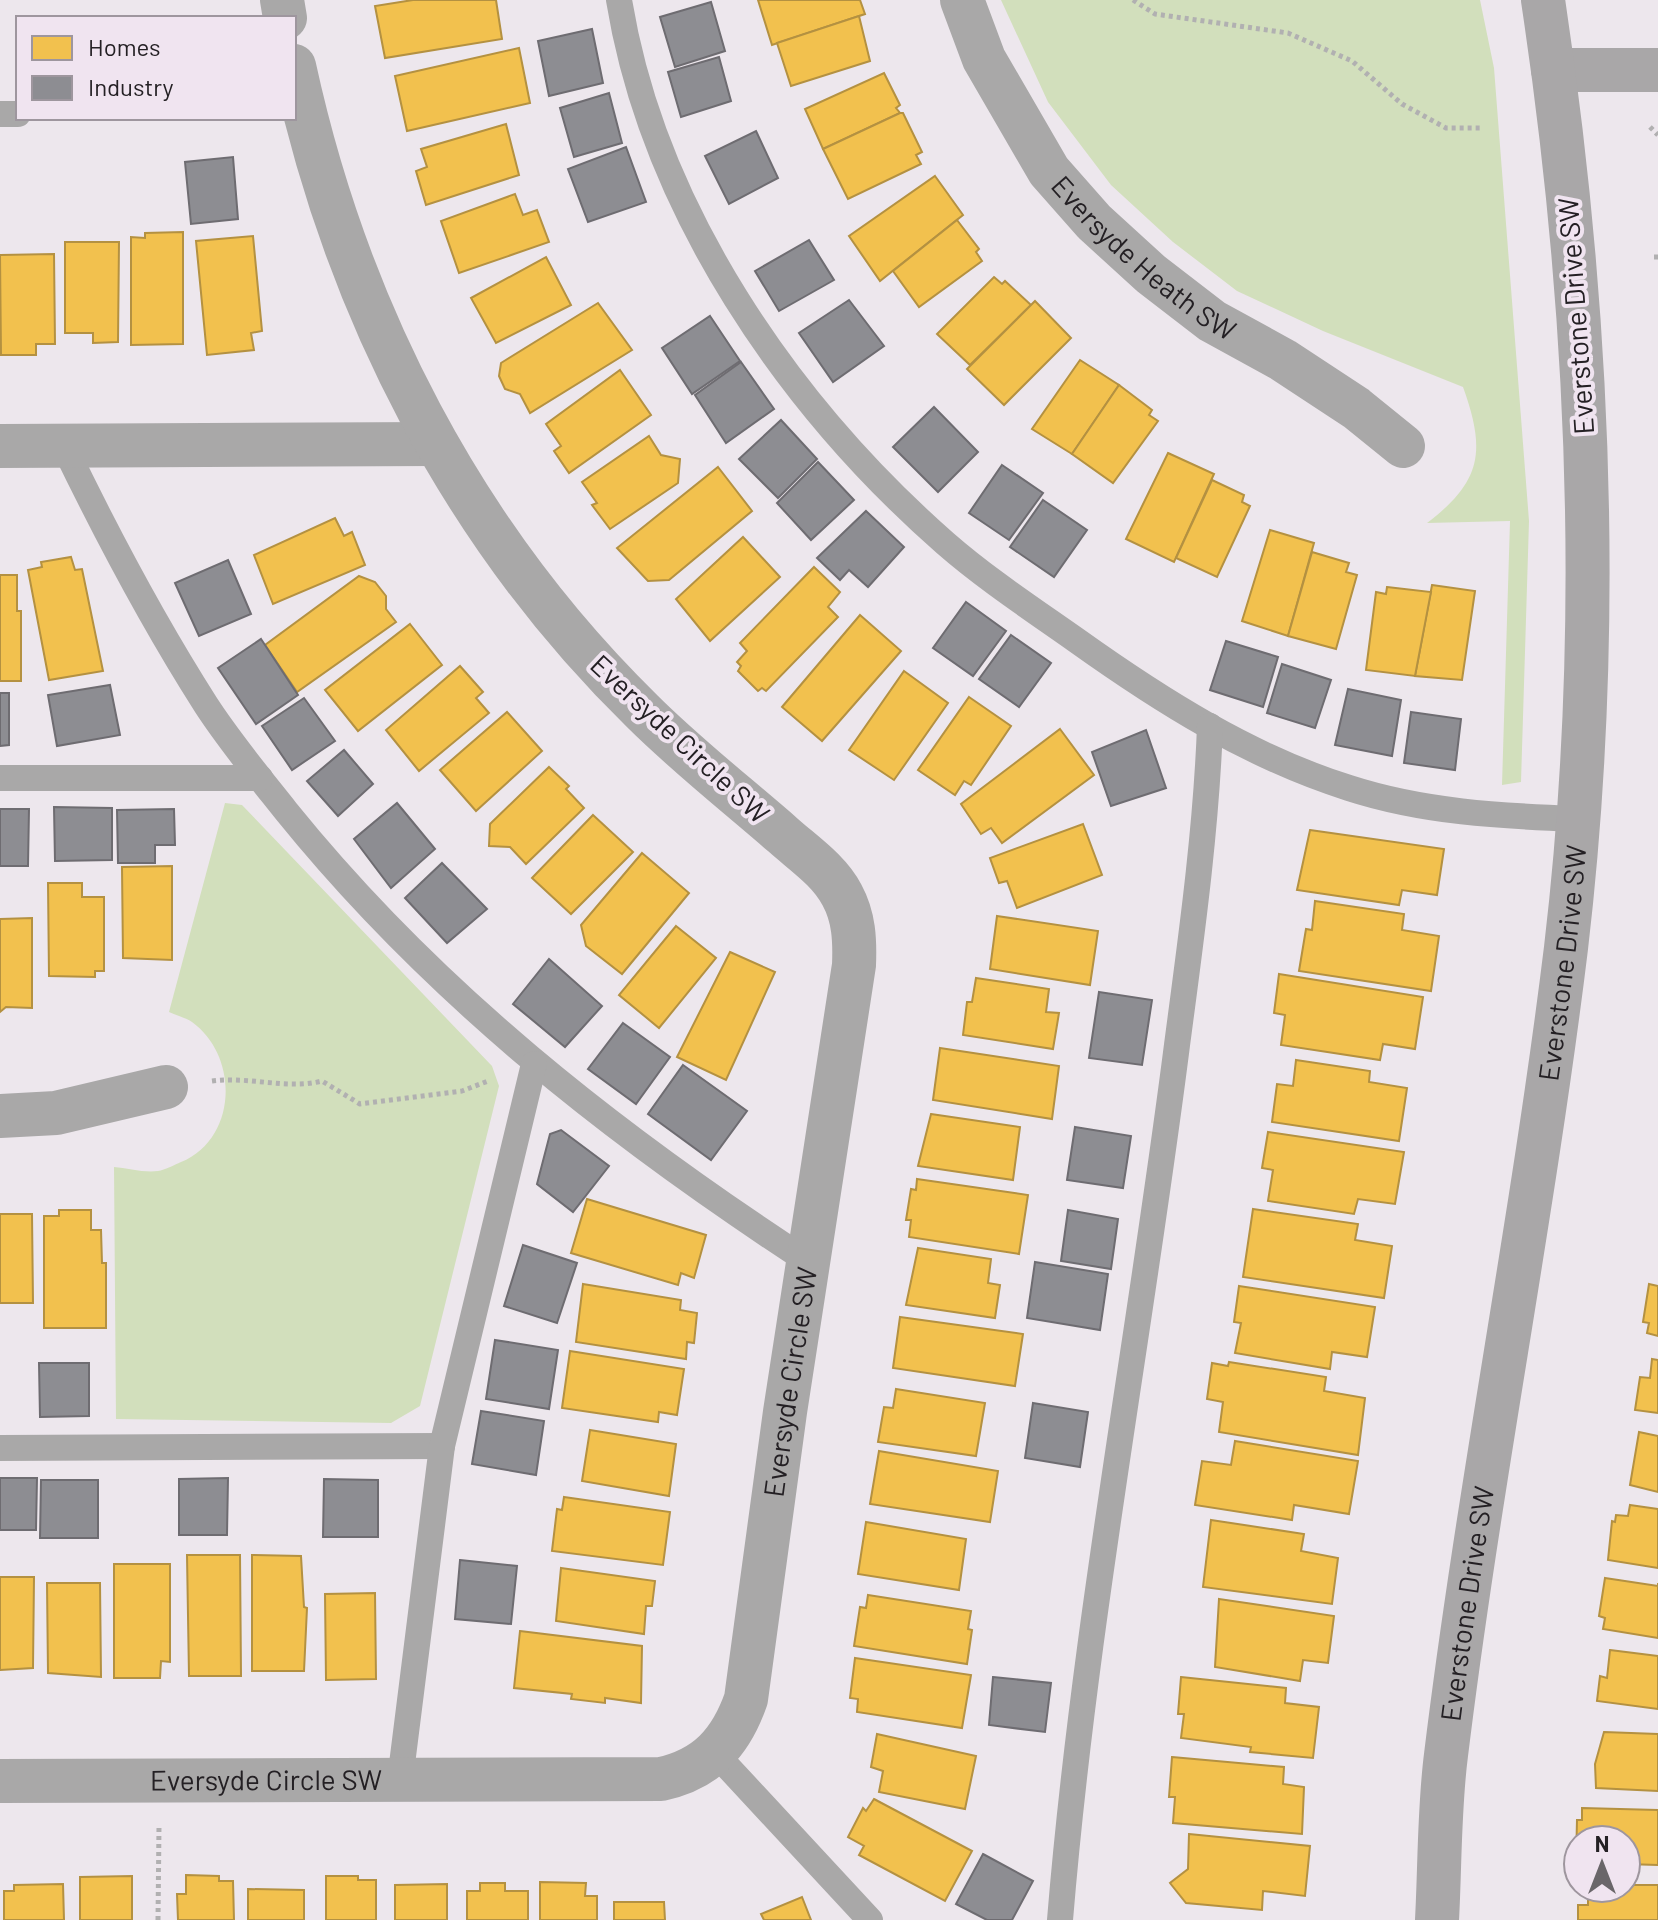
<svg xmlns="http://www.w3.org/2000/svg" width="1658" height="1920" font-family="Barlow,sans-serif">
<rect width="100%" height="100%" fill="#ede7ed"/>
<g fill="#d2dfbc">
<path d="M1001,0H1480L1494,68L1529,521L1521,782L1502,785L1510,521L1427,523C1482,481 1486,451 1463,387L1323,331L1237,291L1173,242L1111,185L1048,102Z"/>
<path d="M225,803L242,805L492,1066L499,1086L420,1406L391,1423L116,1419L114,1167C127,1168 144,1173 158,1171C165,1170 174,1165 181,1162C237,1139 240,1057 192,1022C186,1018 176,1015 169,1012Z"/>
</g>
<g fill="#f2c14e" stroke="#b49141" stroke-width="2">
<polygon points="413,0 496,0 502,39 385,58 375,6"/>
<polygon points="758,0 860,0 865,14 772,45"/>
<polygon points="859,16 870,61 791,86 777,43"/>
<polygon points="519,48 530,103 407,131 395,76"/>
<polygon points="884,73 900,105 896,108 900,113 823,149 805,109"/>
<polygon points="900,113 903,113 922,152 916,155 921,164 848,199 823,149"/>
<polygon points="506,124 519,175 426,205 416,171 427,167 421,149"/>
<polygon points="935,176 963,215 880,281 849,236"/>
<polygon points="515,194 523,215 537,210 549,242 459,273 441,221"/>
<polygon points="957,220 979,249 976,252 982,261 919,307 893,271"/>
<polygon points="183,232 183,344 131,345 131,237 145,238 145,233"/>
<polygon points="253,236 262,331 251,333 254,350 207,355 196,241"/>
<polygon points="65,242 119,242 118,342 93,343 93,333 65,333"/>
<polygon points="54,254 55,344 36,344 36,355 1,355 0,255"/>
<polygon points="546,257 571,305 496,343 471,298"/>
<polygon points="994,277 1002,284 1005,281 1031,305 970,365 937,334"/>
<polygon points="1035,301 1071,338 1004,405 967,369"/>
<polygon points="598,303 632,350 530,413 520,394 505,389 499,376 501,363"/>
<polygon points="1080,360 1119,385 1072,454 1032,429"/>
<polygon points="620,370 651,415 569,473 554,451 561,446 546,424"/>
<polygon points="1119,385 1152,410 1149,415 1158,421 1113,483 1072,454"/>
<polygon points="649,436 661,455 680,459 678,483 610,529 592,505 597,503 582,482"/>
<polygon points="1168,453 1214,474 1174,562 1126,539"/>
<polygon points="718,467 752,511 669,580 648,581 617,548"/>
<polygon points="1212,480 1244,495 1242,502 1250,506 1217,577 1176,558"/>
<polygon points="335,518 344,536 352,532 365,565 273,604 254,555"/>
<polygon points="1270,530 1314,543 1288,636 1242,621"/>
<polygon points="743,537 780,577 710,641 676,599"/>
<polygon points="1312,552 1349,563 1346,572 1357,575 1336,649 1288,636"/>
<polygon points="71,557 75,570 82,569 103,671 49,680 28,570 42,567 41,562"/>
<polygon points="814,567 840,592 828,607 838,617 766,691 762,688 758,691 738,671 741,666 737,662 747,651 740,643"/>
<polygon points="0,575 17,575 17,611 21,611 21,681 0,681"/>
<polygon points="359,576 375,582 386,596 386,609 396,622 297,692 265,645"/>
<polygon points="1432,585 1475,591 1462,680 1415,676"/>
<polygon points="1387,587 1431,592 1415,676 1366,670 1376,592 1386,594"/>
<polygon points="860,615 901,651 822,741 782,707"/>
<polygon points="410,624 442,665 358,731 325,690"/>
<polygon points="460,666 483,692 476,698 489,713 419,771 386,730"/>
<polygon points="904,671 948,703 894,780 849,750"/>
<polygon points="969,697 1011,726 971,785 964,781 955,795 918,770"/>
<polygon points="507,712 542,751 476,811 440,770"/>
<polygon points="1060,729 1094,775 1002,843 991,828 981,834 961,804"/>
<polygon points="549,767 569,786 566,789 584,808 526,864 510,847 489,846 490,824"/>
<polygon points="593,815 633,852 571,914 532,878"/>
<polygon points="1083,824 1102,875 1017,908 1007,881 999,883 990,858"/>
<polygon points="1310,830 1444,849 1437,895 1402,890 1399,905 1297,890"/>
<polygon points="642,853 689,893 622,974 586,946 581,925"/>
<polygon points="172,866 172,960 123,958 122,867"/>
<polygon points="48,883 82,883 82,897 104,897 104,971 95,971 95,977 49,976"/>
<polygon points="1315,901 1404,914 1402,930 1439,936 1431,991 1299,971 1306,929 1312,930"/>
<polygon points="997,916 1098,931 1090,985 990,969"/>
<polygon points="32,918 32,1008 6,1007 0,1012 0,919"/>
<polygon points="676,926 716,958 659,1028 619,995"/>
<polygon points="730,952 775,972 726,1080 677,1057"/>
<polygon points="1279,974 1423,997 1415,1049 1383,1044 1380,1060 1281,1045 1285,1015 1274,1013"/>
<polygon points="976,978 1049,989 1046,1012 1059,1013 1053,1049 963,1035 967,1002 972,1002"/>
<polygon points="940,1048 1059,1066 1052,1119 933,1100"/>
<polygon points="1296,1060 1370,1071 1369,1082 1407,1088 1399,1141 1272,1122 1277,1084 1293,1086"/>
<polygon points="931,1114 1020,1127 1013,1180 918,1166"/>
<polygon points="1268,1132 1404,1152 1395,1204 1358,1199 1354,1214 1268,1201 1273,1170 1262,1168"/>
<polygon points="917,1179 1028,1195 1019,1254 909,1237 911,1220 906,1220 911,1189 916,1190"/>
<polygon points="587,1199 706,1235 694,1278 681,1273 678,1285 571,1253"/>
<polygon points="1253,1209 1358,1224 1355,1240 1392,1246 1384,1298 1243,1277"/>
<polygon points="59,1210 91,1210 91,1230 101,1230 102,1263 106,1263 106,1328 44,1328 44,1216 59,1216"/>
<polygon points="0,1214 32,1214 33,1303 0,1303"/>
<polygon points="918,1248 991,1259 988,1283 1000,1285 995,1318 906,1305"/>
<polygon points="583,1284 681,1300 680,1310 697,1313 694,1343 687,1342 686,1359 576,1342"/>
<polygon points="1649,1284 1658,1286 1658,1336 1647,1333 1649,1323 1643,1322"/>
<polygon points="1239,1286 1375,1307 1367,1357 1332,1352 1330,1369 1235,1353 1241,1323 1234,1322"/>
<polygon points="900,1317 1023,1334 1015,1386 893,1368"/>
<polygon points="570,1351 684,1369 677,1415 659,1412 658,1422 562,1408"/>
<polygon points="1652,1359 1658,1360 1658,1413 1635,1410 1640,1377 1650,1378"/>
<polygon points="1229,1362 1326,1377 1324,1391 1365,1398 1358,1455 1219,1432 1223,1402 1207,1399 1212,1363 1228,1366"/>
<polygon points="896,1389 985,1403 976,1456 878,1442 884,1407 893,1408"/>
<polygon points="590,1430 676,1444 669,1496 582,1481"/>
<polygon points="1639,1432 1658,1436 1658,1492 1630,1485"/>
<polygon points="1235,1441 1358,1461 1349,1514 1294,1505 1292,1520 1195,1505 1202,1461 1231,1465"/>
<polygon points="879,1451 998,1471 990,1522 870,1504"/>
<polygon points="564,1497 670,1512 663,1565 552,1551 557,1509 562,1510"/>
<polygon points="1630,1505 1658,1509 1658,1568 1608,1560 1612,1521 1615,1522 1616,1515 1628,1516"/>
<polygon points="1211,1520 1304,1534 1301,1551 1338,1558 1332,1604 1203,1587"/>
<polygon points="866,1522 966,1539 959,1590 858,1574"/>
<polygon points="187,1555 240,1555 241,1676 189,1676"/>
<polygon points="252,1555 301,1556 304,1607 307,1608 304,1671 252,1671"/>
<polygon points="114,1564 170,1564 170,1662 161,1661 160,1678 114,1678"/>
<polygon points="561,1568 655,1581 652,1606 646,1606 644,1634 556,1621"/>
<polygon points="0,1577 34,1577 33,1668 0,1670"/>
<polygon points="1605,1578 1658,1586 1658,1583 1658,1638 1603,1629 1605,1618 1599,1616"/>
<polygon points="47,1583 100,1583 101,1677 48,1673"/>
<polygon points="375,1593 376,1679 326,1680 325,1594"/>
<polygon points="868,1595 971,1611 968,1629 972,1630 967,1664 854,1646 860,1607 866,1608"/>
<polygon points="1219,1599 1334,1616 1328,1663 1303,1660 1300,1681 1215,1667"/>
<polygon points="520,1631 642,1646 641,1703 605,1698 605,1703 571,1699 572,1694 514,1688"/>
<polygon points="1610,1650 1658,1656 1658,1709 1597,1701 1600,1676 1607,1678"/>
<polygon points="855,1658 971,1675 962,1728 857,1712 858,1699 850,1698"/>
<polygon points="1181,1677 1286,1688 1285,1703 1319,1707 1313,1758 1250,1752 1251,1747 1181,1738 1184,1714 1178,1714"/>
<polygon points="1604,1732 1658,1734 1658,1791 1596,1788 1595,1764"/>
<polygon points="877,1734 976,1756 965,1809 879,1792 883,1771 871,1767"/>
<polygon points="1172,1757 1284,1767 1283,1784 1304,1787 1302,1834 1173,1823 1175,1797 1169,1797"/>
<polygon points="874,1799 972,1851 945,1901 859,1855 864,1846 848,1837 863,1808 866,1811"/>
<polygon points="1582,1808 1658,1810 1658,1865 1626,1864 1626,1840 1578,1840 1576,1863 1577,1820 1582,1820"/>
<polygon points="1189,1834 1310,1846 1305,1896 1263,1891 1262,1910 1186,1903 1170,1883 1188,1869"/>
<polygon points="186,1875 219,1876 219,1881 233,1881 234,1920 178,1920 177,1894 186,1894"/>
<polygon points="132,1876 132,1920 80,1920 80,1877"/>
<polygon points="326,1876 358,1876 358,1880 376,1880 376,1920 326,1920"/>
<polygon points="540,1882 586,1883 585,1896 597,1896 597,1920 540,1920"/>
<polygon points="480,1883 505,1883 505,1891 528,1891 528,1920 467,1920 467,1891 480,1891"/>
<polygon points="63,1884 64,1920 4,1920 4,1891 14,1891 14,1885"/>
<polygon points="447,1884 447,1920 395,1920 395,1885"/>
<polygon points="1626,1885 1658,1885 1658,1920 1578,1920 1578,1905 1588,1905 1588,1888 1626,1888"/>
<polygon points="248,1889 304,1890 304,1920 248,1920"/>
<polygon points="802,1897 811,1920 764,1920 761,1914"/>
<polygon points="614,1902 664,1902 665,1920 614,1920"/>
</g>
<g fill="#8d8d92" stroke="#6e6c71" stroke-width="2">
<polygon points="711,2 725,51 675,67 660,17"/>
<polygon points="592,29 603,83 549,96 538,41"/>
<polygon points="719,57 731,101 681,117 668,72"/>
<polygon points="609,93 622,143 574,157 560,108"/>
<polygon points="756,131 778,178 729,204 705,156"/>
<polygon points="626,147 646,202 588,222 568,169"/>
<polygon points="233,157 238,219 191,224 185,162"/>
<polygon points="809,240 834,280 779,311 755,271"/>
<polygon points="849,300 884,346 833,382 799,333"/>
<polygon points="710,316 740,361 692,394 662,348"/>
<polygon points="741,362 774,409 726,443 695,395"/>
<polygon points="934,407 978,452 938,492 893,447"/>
<polygon points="781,420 817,459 778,498 739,459"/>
<polygon points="818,462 854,500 811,540 777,503"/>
<polygon points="1002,465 1043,493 1009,540 969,513"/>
<polygon points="1043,500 1087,530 1054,577 1010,547"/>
<polygon points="866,511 904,547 868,587 849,570 840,580 817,558"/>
<polygon points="228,560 251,614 199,636 175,583"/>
<polygon points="966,602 1006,631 973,676 933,648"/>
<polygon points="1011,635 1051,663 1019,707 979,679"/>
<polygon points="261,639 298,695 256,724 218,668"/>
<polygon points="1226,641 1278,657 1263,707 1210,690"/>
<polygon points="1282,664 1331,680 1315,728 1267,713"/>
<polygon points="110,685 120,735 57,746 48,695"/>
<polygon points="1348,689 1401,700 1392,756 1335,745"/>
<polygon points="0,693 9,693 9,745 0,746"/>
<polygon points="304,698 335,741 292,770 262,726"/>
<polygon points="1411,712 1461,719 1455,770 1404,763"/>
<polygon points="1146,730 1166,788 1111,806 1092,752"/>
<polygon points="344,750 373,784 338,816 307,781"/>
<polygon points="397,803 435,849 391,888 354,839"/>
<polygon points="54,807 112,808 112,860 55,861"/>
<polygon points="0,809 29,809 28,866 0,866"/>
<polygon points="174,809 175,845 155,845 155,863 118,863 117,810"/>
<polygon points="442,863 487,909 447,943 405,898"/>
<polygon points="549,959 602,1006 565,1047 513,1004"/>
<polygon points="1099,992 1152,1000 1142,1065 1089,1058"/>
<polygon points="623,1023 670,1057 636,1104 588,1069"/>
<polygon points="683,1065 747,1111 711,1160 648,1114"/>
<polygon points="1075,1127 1131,1136 1123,1188 1067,1180"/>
<polygon points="561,1130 609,1166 573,1212 537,1184 550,1134"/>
<polygon points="1068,1210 1118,1219 1111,1269 1061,1261"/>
<polygon points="523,1245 577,1263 557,1323 504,1306"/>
<polygon points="1035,1262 1108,1274 1100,1330 1027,1318"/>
<polygon points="495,1340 558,1350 549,1409 486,1399"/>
<polygon points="39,1363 89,1363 89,1416 40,1417"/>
<polygon points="1033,1403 1088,1412 1080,1467 1025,1458"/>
<polygon points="481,1411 544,1421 536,1475 472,1464"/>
<polygon points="0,1478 37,1478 36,1530 0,1530"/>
<polygon points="228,1478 227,1535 179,1535 179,1479"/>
<polygon points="324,1479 378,1480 378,1537 323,1537"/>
<polygon points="41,1480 98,1480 98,1538 40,1538"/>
<polygon points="460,1560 517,1566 511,1624 455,1619"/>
<polygon points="993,1677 1051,1683 1045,1732 989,1725"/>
<polygon points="983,1854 1033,1881 1012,1920 987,1920 956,1904"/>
</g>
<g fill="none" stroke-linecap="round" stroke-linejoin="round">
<g stroke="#b1b0b1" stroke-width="5" stroke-dasharray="4 4" stroke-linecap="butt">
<polyline points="1133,0 1155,14 1288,33 1352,61 1402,104 1446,128 1480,128"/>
<polyline points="1650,127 1658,135"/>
<polyline points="1654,257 1658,257"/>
<path d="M212,1081C250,1076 286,1090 322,1081L360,1104L462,1091L488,1081"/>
<polyline points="158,1920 159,1826"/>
</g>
<g stroke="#a9a8a8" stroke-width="26">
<path d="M619,0C653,209 788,405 945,543C985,578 1032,609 1076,640C1160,700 1250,757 1349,788C1423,812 1500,816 1577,819"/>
<polyline points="0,114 18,114"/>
<path d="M64,446C107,535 153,622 206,705C230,742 259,777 286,811C433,993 614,1135 809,1262"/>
<polyline points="0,778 260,778"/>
<polyline points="0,1448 442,1446"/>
<polyline points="715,1753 870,1920"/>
<polyline points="400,1780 442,1446 534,1064"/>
<path d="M1060,1920C1084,1627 1140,1337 1177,1045C1191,939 1206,833 1210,726"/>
</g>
<g stroke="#a9a8a8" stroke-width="44">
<polyline points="282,0 285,18"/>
<path id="s1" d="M962,0L984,59L1049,171L1094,222L1151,274L1212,321L1283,360L1356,408L1403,446"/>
<polyline points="0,446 436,444"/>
<polyline points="0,1116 56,1113 166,1087"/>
<path id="s2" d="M0,1781L661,1779C707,1769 731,1742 746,1699L785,1412L854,965C855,940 854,917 842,895C829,870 803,853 783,835C736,794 686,755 642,711C463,536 347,310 294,66"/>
</g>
<g stroke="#a9a7a8" stroke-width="44">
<polyline points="1553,70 1658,70"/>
<path id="s3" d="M1437,1920C1440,1865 1439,1809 1446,1755C1479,1485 1533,1218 1566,948C1603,634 1590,312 1543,0"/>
</g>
</g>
<g text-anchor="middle" stroke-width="8" stroke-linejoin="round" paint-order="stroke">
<g font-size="28" fill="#242024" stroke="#f0e4f0">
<text dy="10" stroke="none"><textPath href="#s1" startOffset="322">Eversyde Heath SW</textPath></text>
<text transform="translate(1576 316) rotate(-94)" y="10">Everstone Drive SW</text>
<text transform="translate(680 739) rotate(43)" y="10">Eversyde Circle SW</text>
<text dy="10" stroke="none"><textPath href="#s3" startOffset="966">Everstone Drive SW</textPath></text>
<text dy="10" stroke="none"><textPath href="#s2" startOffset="1104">Eversyde Circle SW</textPath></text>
<text dy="10" stroke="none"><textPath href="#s3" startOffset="318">Everstone Drive SW</textPath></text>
<text dy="10" stroke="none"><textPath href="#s2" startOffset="266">Eversyde Circle SW</textPath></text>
</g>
</g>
<rect x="16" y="16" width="280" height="104" fill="#f0e4f0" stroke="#9e969e" stroke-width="2"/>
<rect x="32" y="36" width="40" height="24" fill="#f2c14e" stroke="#9e969e" stroke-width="2"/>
<text x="88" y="56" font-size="24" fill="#242024">Homes</text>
<rect x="32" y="76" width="40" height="24" fill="#8d8d92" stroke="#9e969e" stroke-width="2"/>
<text x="88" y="96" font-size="24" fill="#242024">Industry</text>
<g transform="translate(1602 1864)"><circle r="38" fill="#f0e4f0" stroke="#9e969e" stroke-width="2"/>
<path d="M0-6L14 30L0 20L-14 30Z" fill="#6a666a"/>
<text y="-12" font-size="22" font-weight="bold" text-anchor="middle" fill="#242024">N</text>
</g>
</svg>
